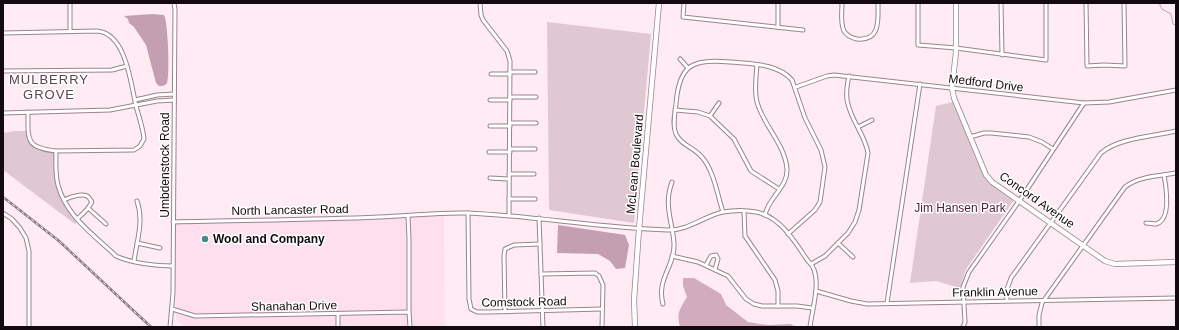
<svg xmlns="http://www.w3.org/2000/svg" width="1179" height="330" font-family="Helvetica,sans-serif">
<rect width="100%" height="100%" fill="#feebf4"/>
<polygon fill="#ffdeed" points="444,214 445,327 185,327 176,319 174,223"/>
<g fill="#e0c8d3">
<polygon points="547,22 651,34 634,223 549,210"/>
<path d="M953,102L978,164C987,182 998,188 1014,200L966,269L960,288L936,281L910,283L936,106Z"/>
<path d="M15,131H26C27,140 31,148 41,151C46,152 50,151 54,153C54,184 58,199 77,222L75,224L3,170V133Z"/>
</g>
<path fill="#d2acbe" d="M683,278H694L721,294L726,305L748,322L768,325L790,324L797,327H680C676,313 680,309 687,297L683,286Z"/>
<g fill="#c49fb1">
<path d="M152,14L164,15C168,21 170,76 167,83C165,86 162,86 159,86L156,83L146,45L134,27L129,23L128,19L124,16Z"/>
<polygon points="558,225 625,235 629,245 625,268 616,269 610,261 598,254 557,253"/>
</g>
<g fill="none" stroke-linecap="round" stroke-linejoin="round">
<polyline stroke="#c49fb1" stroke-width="1" points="1159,3 1162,9 1171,14 1173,24 1176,25"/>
<g stroke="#9a848e" stroke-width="5">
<g id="street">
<polyline points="480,3 481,15 483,20 507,51 510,61 509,216"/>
<polyline points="684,3 683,17 803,30"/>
<path d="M842,3C842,12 840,23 844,31C847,36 852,38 857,39C881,41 878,20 878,3"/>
<polyline points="918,3 918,45 956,48 1046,60 1046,3"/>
<polyline points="1001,3 1002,55"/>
<polyline points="1086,3 1087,66 1104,65 1125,66 1124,3"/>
<polyline points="778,27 778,3"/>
<polyline points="70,31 70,3"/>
<path d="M3,33L97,31C126,33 131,84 136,106C139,117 143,128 144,139L140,146L134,150L56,151C25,148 28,139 28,112"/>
<polyline points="680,59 688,68"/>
<path d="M757,65C756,77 754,90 757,102C763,125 785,144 787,169C788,187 768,198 765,215"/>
<polyline points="3,71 112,70 127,66"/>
<polyline points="510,72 535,72"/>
<polyline points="491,74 510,74"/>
<polyline points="796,87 827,76 834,75 1084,103 1109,102 1176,90"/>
<polyline points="510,97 536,97"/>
<polyline points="135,100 157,95 174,94"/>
<polyline points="490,100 510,100"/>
<polyline points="675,110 698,112 710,116 734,139 751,171 779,189"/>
<polyline points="3,113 110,110 157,101 174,100"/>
<polyline points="710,116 719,103"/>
<polyline points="510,123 536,123"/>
<polyline points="490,126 510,126"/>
<polyline points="858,127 872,120"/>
<polyline points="970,137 984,133 991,133 1029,137 1042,142 1053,149"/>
<polyline points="510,149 535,149"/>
<path d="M56,151C56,162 55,174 58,185C66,216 94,235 116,256C131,263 156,266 172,266"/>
<polyline points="489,152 510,152"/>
<polyline points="509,174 534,174"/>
<polyline points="490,178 509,179"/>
<polyline points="509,199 535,199"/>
<path d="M64,200C70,197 86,191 90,199C92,201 92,203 90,205C88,210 81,215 77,219"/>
<polyline points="88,208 106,224"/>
<polyline points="744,211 745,236 775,280 778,291 778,306"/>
<path d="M723,212C717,194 714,170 701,156C693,147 681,145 676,134C672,125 675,113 676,104C679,65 692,58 730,62C751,64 777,63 792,80L805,118L821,150L825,167L820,202L815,210L788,234"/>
<polyline points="3,213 12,219 20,228 26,238 29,251 29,327"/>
<polyline points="468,213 469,299 471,309 477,312 489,312 602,309"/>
<polyline points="408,216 409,239 409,312"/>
<polyline points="539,218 543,327"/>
<path d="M173,222C242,220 311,220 379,217C409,216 439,212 468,213C535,216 600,228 667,230C688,231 704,216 723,212C734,210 746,210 756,212C781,217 795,242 808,261C824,274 812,309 810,327"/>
<path d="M1146,223C1149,223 1153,224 1156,224C1172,220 1166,186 1164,175"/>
<polyline points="137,243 160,248"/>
<polyline points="838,243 853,257"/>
<polyline points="672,256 698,262 728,276 746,299 754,304 762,306 797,306 812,308"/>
<path d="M134,261C137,240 144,221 137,201"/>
<path d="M811,264L825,256L848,233L855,222L859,210L868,153C865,135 852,122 848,104C845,95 847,85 849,76"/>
<polyline points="706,265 711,256 716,255 718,259 715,269"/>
<polyline points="541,274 595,273 599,276 603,285 602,327"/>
<polyline points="816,291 851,301 867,304 1176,298"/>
<path d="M1007,300L1006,292L1011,278L1101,153C1118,138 1154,136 1176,131"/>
<polyline points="887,303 920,84"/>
<path d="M663,304C656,279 675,266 674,244C673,222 663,206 672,182"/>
<polyline points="172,309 195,316 409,312 410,327"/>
<polyline points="505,311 504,256 505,249 514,245 540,244"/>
<polyline points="338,314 338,327"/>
<polyline points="170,327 173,293 175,10 174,3"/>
<polyline points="963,327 965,322 963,287 969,272 1022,197 1084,103"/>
<path d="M1039,327V315L1042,303L1125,187C1139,176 1159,176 1176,173"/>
</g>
</g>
<g stroke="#9a848e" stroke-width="6">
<g id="secondary">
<polyline points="956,3 956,52 952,88 954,98 986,175 992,182 1105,261 1115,264 1176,262"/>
<polyline points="635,327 634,300 639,229 659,3"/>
</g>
</g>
<use href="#street" stroke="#fff" stroke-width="3"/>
<use href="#secondary" stroke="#fff" stroke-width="4.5"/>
<g stroke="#887a81" stroke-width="2.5">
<polyline id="rail" points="3,197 59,241 151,327"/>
</g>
<use href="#rail" stroke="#fff" stroke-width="1" stroke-dasharray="3" stroke-linecap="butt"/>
</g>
<circle fill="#468c85" stroke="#fff" stroke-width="1.5" cx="205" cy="239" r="4"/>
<g text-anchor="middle" stroke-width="3" stroke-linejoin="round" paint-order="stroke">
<g font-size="12" fill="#120a0e" stroke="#fff">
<text transform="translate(986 83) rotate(7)" y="4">Medford Drive</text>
<text transform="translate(635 164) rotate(-85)" y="4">McLean Boulevard</text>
<text transform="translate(165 165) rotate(-90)" y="4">Umbdenstock Road</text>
<text transform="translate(1037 200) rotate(35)" y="4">Concord Avenue</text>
<text transform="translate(290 210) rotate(-1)" y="4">North Lancaster Road</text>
<text transform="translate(995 292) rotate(-1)" y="4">Franklin Avenue</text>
<text transform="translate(524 302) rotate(-1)" y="4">Comstock Road</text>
<text transform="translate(294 306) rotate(-1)" y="4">Shanahan Drive</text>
</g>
<g font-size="12" fill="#4d1e38" stroke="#fff">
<text x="960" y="212">Jim Hansen Park</text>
</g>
<g font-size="12" font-weight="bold" fill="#120a0e" stroke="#fff" text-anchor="start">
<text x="213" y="243">Wool and Company</text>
</g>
<g font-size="13" letter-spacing="1" fill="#58454e" stroke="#fff">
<text x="49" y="84">MULBERRY<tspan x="49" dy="15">GROVE</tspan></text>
</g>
</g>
<rect width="1179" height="330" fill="none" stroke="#120a0e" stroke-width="8"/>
</svg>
